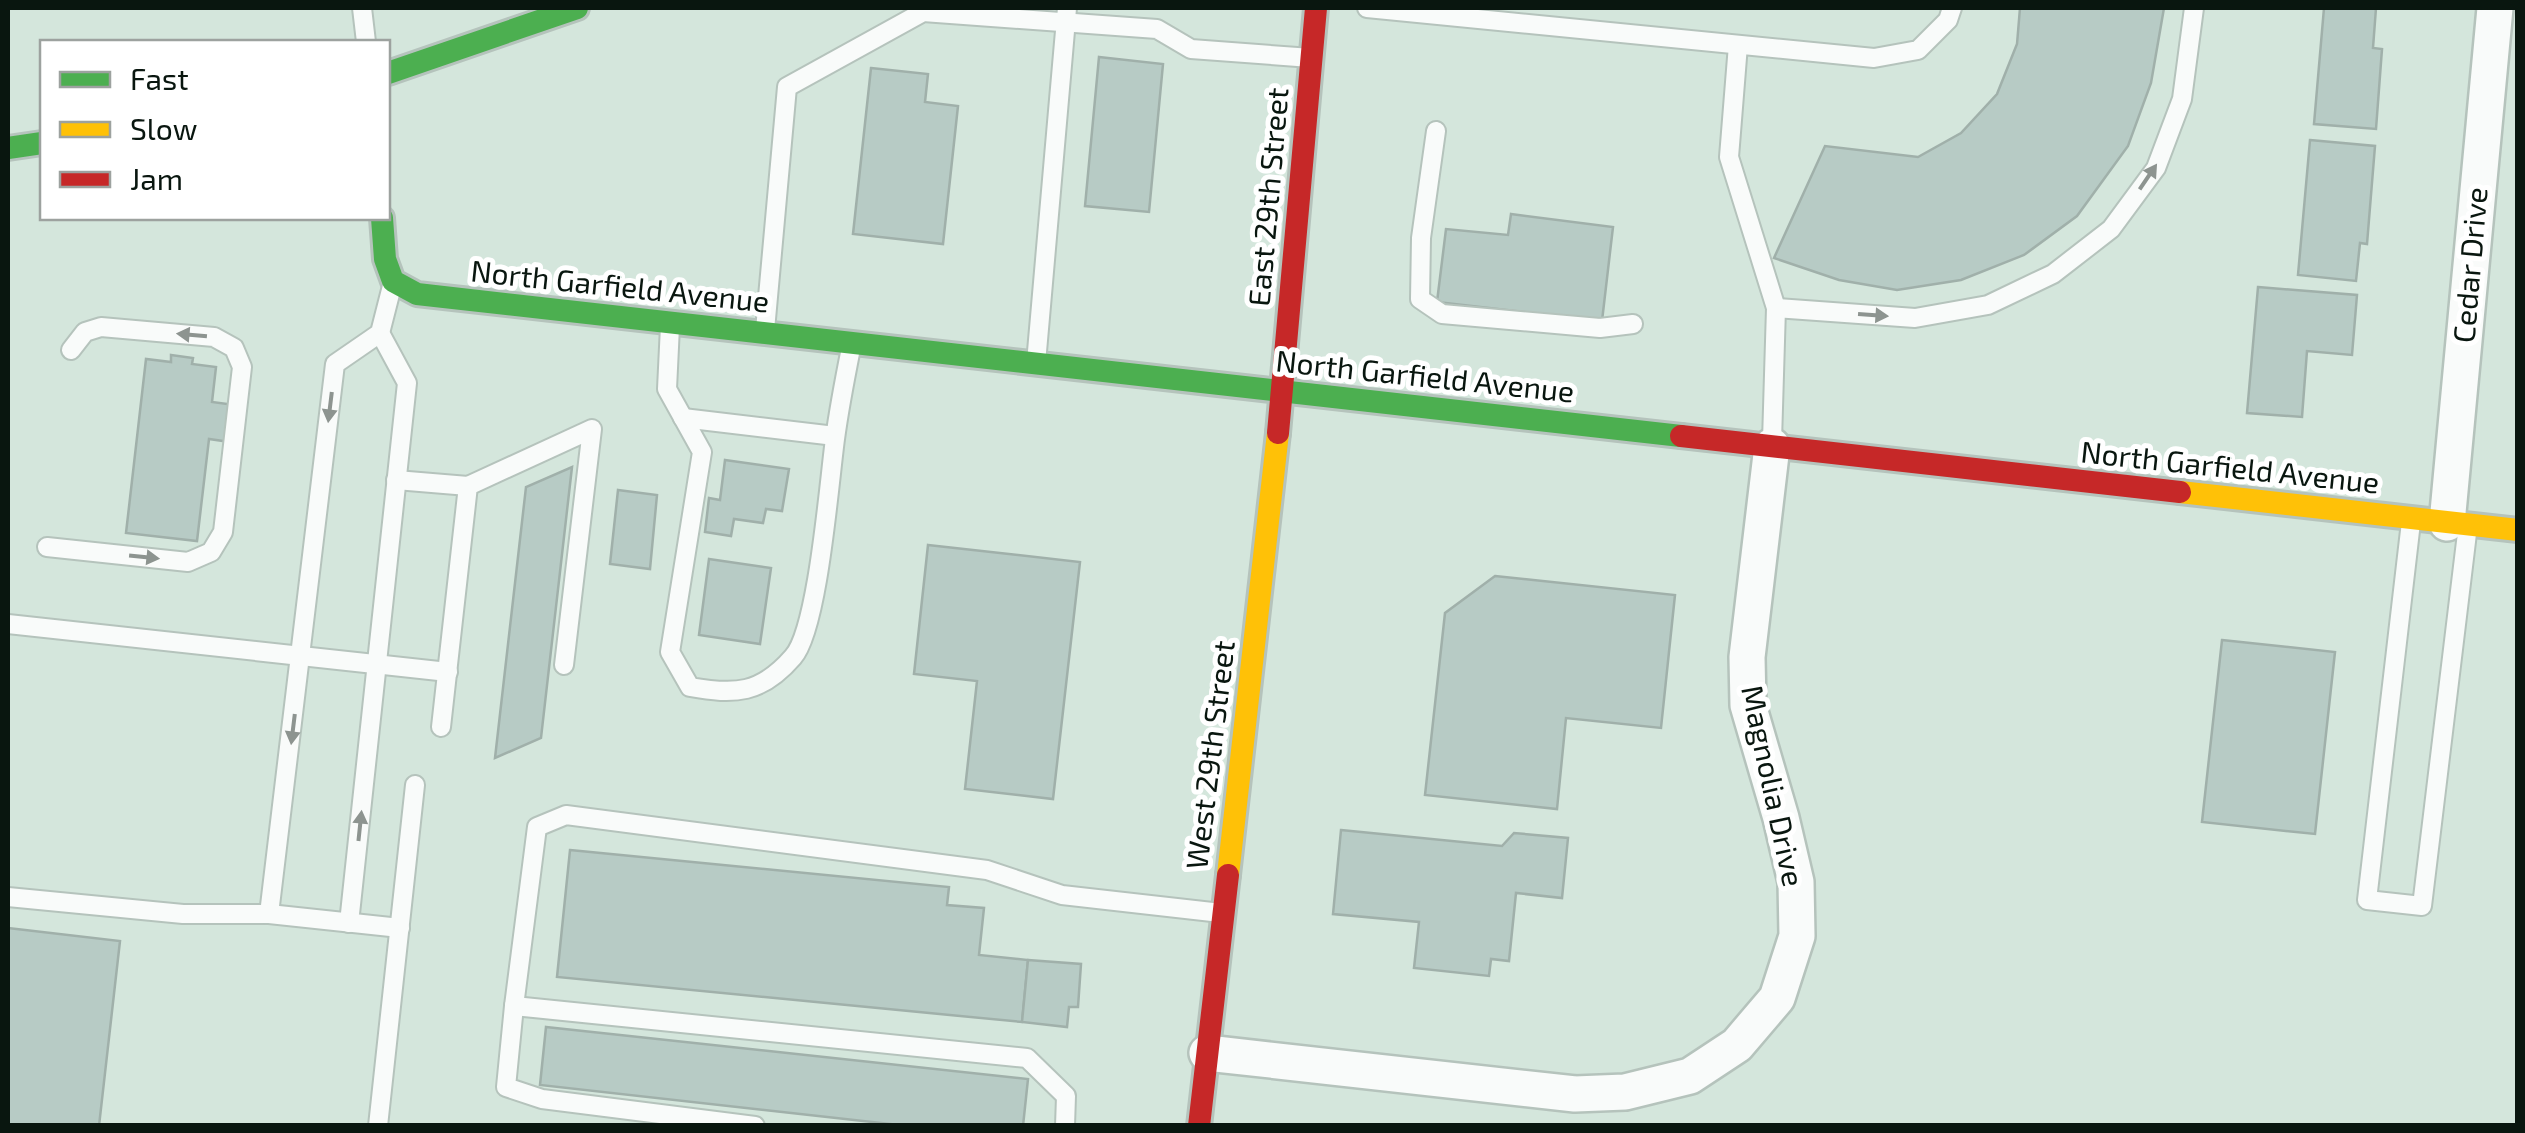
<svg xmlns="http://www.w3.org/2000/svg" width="2525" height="1133" font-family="'Exo 2',sans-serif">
<rect width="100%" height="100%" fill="#d4e6dc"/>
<g fill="#b7cbc5" stroke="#a0b0aa" stroke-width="2.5">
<polygon points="2020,8 2164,8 2151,83 2128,146 2077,216 2024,255 1961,280 1897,290 1839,280 1774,258 1825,146 1918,157 1961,133 1997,94 2017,44"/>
<polygon points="2324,8 2376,8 2373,48 2382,49 2376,129 2314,124"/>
<polygon points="1099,57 1163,64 1149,212 1085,206"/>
<polygon points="871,68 928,74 925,102 958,106 943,244 853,234"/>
<polygon points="2310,140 2375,146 2367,244 2360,243 2356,281 2298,275"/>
<polygon points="1511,214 1613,227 1602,321 1437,302 1446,229 1508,235"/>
<polygon points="2258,287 2357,295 2352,355 2307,351 2302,417 2247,413"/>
<polygon points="171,355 193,358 192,364 216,367 212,402 235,405 230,442 209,439 197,541 126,533 146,359 171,362"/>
<polygon points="725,460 789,469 782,511 766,509 763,523 734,519 731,536 705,532 709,498 720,500"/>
<polygon points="572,467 541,738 495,758 526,487"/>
<polygon points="618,490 657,495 650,569 610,564"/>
<polygon points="928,545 1080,562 1053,799 965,789 977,681 914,674"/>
<polygon points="709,559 771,568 760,644 699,635"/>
<polygon points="1495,576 1675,595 1661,728 1566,718 1557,809 1425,795 1445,613"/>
<polygon points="2222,640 2335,652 2315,834 2202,822"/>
<polygon points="1341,830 1502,846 1514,833 1568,838 1562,898 1516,893 1509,961 1491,959 1489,976 1414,968 1419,922 1333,914"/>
<polygon points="570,850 949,887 947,905 984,908 979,955 1028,960 1022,1022 557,977"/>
<polygon points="8,928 120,941 99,1126 8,1126"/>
<polygon points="1028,960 1081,964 1078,1007 1069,1007 1067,1027 1022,1022"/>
<polygon points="546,1027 1028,1079 1023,1126 908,1126 540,1085"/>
</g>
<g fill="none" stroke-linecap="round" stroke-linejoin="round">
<g stroke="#b5c3bc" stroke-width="22">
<g id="lane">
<polyline points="362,8 366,42"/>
<polyline points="1367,8 1874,58 1918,50 1948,20 1952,8"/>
<polyline points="1738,45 1729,157 1776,308 1772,441"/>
<polyline points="1436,131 1421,238 1420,299 1442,314 1600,328 1633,324"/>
<polyline points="1776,308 1915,318 1988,305 2053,274 2111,229 2156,168 2182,99 2194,8"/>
<path d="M670,326L667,389L702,452L670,652L690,687C735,695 761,694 793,657C818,629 829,483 835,439C839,409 845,378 851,348"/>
<polyline points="765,330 787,87 923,12 1157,29 1191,49 1311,58"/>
<polyline points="1036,363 1067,8"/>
<polyline points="683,418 835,436"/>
<polyline points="396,480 468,486"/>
<polyline points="2411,522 2367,900 2422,906 2468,525"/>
<polyline points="47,547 188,562 211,552 223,532 242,367 234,348 214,337 101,327 85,332 71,350"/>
<polyline points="8,624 448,672"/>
<polyline points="441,727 468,486 592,429 564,665"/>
<polyline points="8,897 183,914 269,914 400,928"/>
<polyline points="269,914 335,364 380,333 392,286"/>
<polyline points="349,923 407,383 380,333"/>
<polyline points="514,1006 1027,1058 1066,1096 1065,1126"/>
<polyline points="378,1126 415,785"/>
<polyline points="755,1126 542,1099 506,1087 514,1006 537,827 566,815 987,870 1062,895 1221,913"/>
</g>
</g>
<g stroke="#b5c3bc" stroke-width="40">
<g id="street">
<polyline points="2447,523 2495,8"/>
<polyline points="1207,1053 1575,1094 1625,1092 1690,1076 1737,1045 1777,998 1797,936 1796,882 1781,818 1748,705 1747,657 1772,446"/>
</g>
</g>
<g stroke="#b5c3bc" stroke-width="28">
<g id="fast">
<polyline points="388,73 577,8"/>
<polyline points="8,148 42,143"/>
<polyline points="382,218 385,259 393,281 417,294 1681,436"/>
</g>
</g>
<g stroke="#b5c3bc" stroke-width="28">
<g id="slow">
<polyline points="2180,492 2518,530"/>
<polyline points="1228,875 1278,433"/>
</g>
</g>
<g stroke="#b5c3bc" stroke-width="28">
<g id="jam">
<polyline points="1278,433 1316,8"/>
<polyline points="1681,436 2180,492"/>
<polyline points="1199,1126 1228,875"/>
</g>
</g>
<use href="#lane" stroke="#f9fbfa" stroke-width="18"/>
<use href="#street" stroke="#f9fbfa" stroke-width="35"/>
<use href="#fast" stroke="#4caf50" stroke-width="22"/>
<use href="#slow" stroke="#ffc107" stroke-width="22"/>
<use href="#jam" stroke="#c62828" stroke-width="22"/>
</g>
<defs><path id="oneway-solid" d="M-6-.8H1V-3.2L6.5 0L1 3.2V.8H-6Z" transform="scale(2.5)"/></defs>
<g fill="#8d9490">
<use href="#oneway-solid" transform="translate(2148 177) rotate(-56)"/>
<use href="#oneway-solid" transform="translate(1873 315) rotate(4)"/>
<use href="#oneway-solid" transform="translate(192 335) rotate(-175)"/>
<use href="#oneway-solid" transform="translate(330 407) rotate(97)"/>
<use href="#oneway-solid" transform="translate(144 557) rotate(6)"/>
<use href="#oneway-solid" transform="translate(293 729) rotate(97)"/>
<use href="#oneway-solid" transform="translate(360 826) rotate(-84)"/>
</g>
<g text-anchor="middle" stroke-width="10" stroke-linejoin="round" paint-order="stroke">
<g font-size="30" fill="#09160f" stroke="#fff">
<text transform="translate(1269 197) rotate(-85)" y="10">East 29th Street</text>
<text transform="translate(2471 265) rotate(-85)" y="10">Cedar Drive</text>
<text transform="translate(620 287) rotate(6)" y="10">North Garfield Avenue</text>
<text transform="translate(1425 377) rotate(6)" y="10">North Garfield Avenue</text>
<text transform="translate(2230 468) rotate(6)" y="10">North Garfield Avenue</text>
<text transform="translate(1211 755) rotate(-83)" y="10">West 29th Street</text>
<text transform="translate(1772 786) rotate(78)" y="10">Magnolia Drive</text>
</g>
</g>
<rect width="2525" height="1133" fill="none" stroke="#09160f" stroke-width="20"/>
<rect x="40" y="40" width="350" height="180" fill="#ffffff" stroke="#9da29f" stroke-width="2.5"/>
<rect x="60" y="72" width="50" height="15" fill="#4caf50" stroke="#9da29f" stroke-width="2.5"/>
<text x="130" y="90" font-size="30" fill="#09160f">Fast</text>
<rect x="60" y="122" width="50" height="15" fill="#ffc107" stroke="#9da29f" stroke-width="2.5"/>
<text x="130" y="140" font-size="30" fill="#09160f">Slow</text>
<rect x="60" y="172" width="50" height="15" fill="#c62828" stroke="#9da29f" stroke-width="2.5"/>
<text x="130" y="190" font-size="30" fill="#09160f">Jam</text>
</svg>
